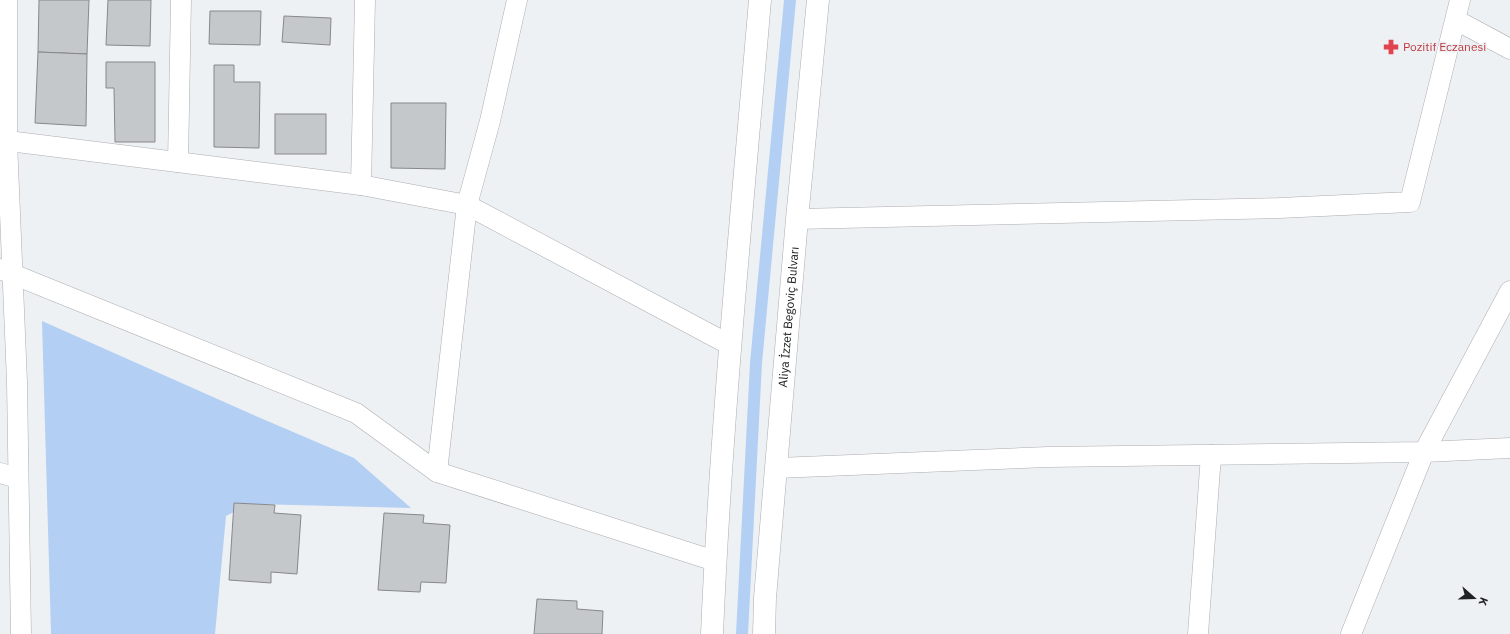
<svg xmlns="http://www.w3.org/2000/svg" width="1510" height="634" font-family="'IBM Plex Sans',sans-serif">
<rect width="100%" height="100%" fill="#eef1f4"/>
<g fill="#b3cff3">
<polygon points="784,0 796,0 762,363 748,634 736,634 750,363"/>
<polygon points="42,321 249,413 354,458 411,508 250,504 226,516 215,634 51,634"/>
</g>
<g fill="#c5c8cb" stroke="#86888b">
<polygon points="39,0 89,0 87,54 38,52"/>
<polygon points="108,0 151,0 150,46 106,45"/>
<polygon points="210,11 261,11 260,45 209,44"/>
<polygon points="284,16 331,18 330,45 282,42"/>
<polygon points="38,52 87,54 86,126 35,123"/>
<polygon points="106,62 155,62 155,142 115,142 114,88 106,88"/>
<polygon points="214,65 234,65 234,82 260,82 259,148 214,147"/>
<polygon points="391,103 446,103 445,169 391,168"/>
<rect x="275" y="114" width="51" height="40"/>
<polygon points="234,503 275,505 274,513 301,515 297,574 271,572 271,583 229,580"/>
<polygon points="384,513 424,515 423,523 450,525 446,583 421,582 420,592 378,590"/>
<polygon points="537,599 577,601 577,609 603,611 602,634 534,634"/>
</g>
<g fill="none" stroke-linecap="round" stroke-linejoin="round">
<g stroke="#abadb0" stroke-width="21">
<g id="minor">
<polyline points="7,0 7,141 17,382 21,634"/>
<polyline points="1456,20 1510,49"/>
<polyline points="0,140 361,185 467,205 730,345"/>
<polyline points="178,162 181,0"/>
<polyline points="361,185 365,0"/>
<polyline points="797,219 1279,208 1410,202 1460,0"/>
<polyline points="0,269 356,413 437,472 715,561"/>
<polyline points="777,468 1048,457 1424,452 1510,448"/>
<polyline points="437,472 467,205 490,121 517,0"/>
<polyline points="0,473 18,478"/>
<polyline points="1198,634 1211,455"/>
<polyline points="1351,634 1424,452 1510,291"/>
</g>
</g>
<g stroke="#abadb0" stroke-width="23">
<g id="secondary">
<path d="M712,634C721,422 742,211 760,0"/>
<path id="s1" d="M764,634L765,598L797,219L818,0"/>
</g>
</g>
<use href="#minor" stroke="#fff" stroke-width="20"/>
<use href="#secondary" stroke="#fff" stroke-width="22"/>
</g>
<defs>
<g id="pharmacy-bare" transform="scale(1.2)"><path d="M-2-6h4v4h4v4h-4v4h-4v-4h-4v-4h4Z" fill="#e0444e" stroke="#eef1f4" stroke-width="2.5" paint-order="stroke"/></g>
</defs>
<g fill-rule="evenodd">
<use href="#pharmacy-bare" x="1391" y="47"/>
</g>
<g text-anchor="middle" stroke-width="3" stroke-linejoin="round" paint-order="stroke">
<g font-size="12" fill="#be3a42" stroke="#eef1f4" text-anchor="start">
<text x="1403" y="51">Pozitif Eczanesi</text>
</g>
<g font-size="12" fill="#202122" stroke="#eef1f4">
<text dy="4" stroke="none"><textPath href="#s1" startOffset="318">Aliya İzzet Begoviç Bulvarı</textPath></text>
</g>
</g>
<g transform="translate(1474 598) rotate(110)" stroke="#eef1f4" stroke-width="3" paint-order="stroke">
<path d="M0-3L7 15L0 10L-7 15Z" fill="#202122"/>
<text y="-6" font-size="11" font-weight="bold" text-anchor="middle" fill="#202122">K</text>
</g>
</svg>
